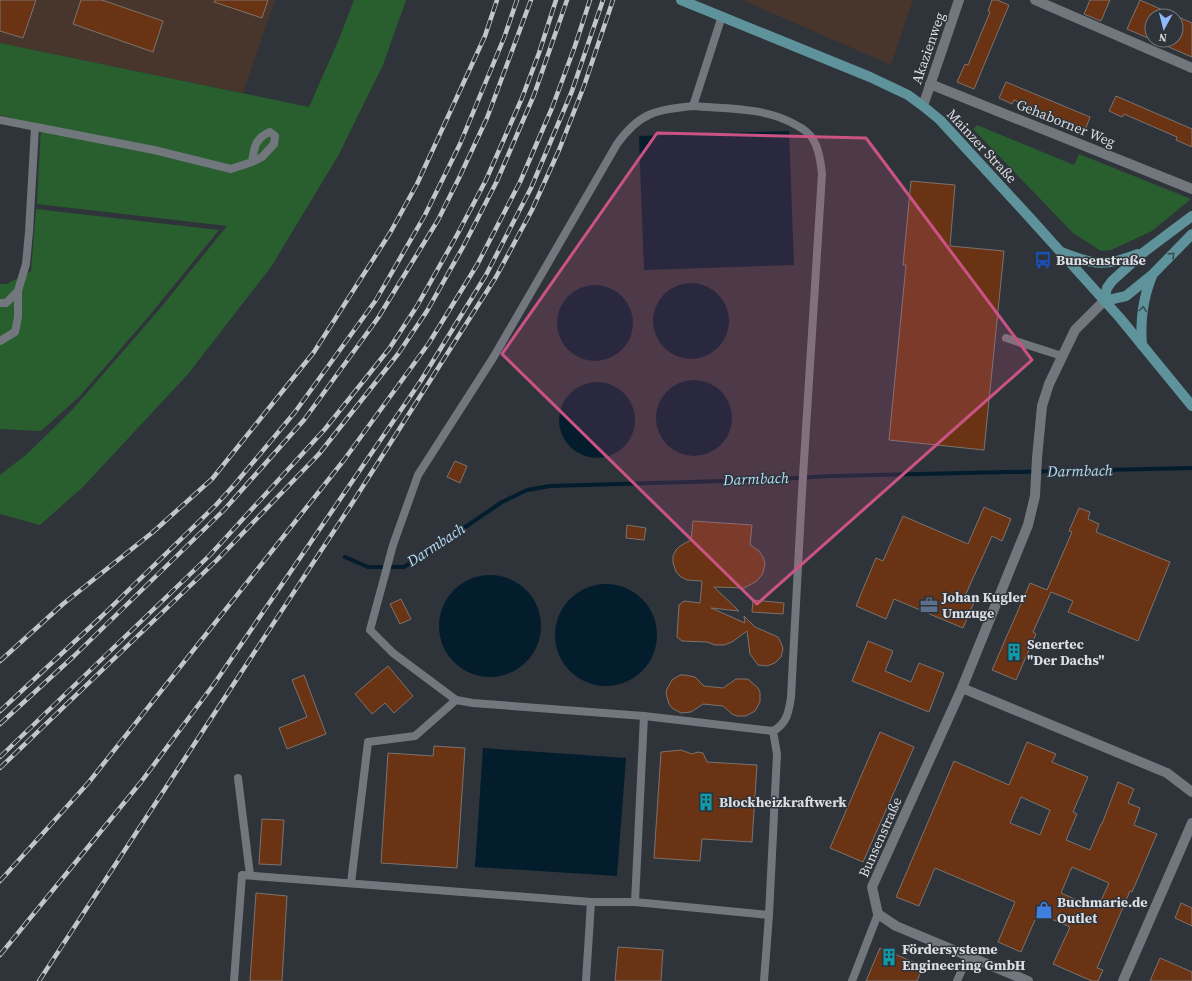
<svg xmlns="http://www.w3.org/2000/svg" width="1192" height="981" font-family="'Source Serif 4',serif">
<rect width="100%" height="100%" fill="#2f333a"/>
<g fill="#48362d">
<polygon points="0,0 275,0 243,93 0,43"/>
<polygon points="742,0 913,0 891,65"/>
</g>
<g fill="#295f2f">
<polygon points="354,0 406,0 383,65 338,156 271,267 188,374 83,487 40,525 0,514 0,475 27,454 72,410 158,311 227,226 37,204 41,125 0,115 0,43 309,107 339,39"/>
<polygon points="977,125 1074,165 1079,154 1191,199 1152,231 1111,250 1101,251 1073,233 973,129"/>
<polygon points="36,209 219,230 149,316 79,397 41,431 0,429 0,284 7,284 31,271"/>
</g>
<g fill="#031d2d">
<polygon points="789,131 794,265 644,270 639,136"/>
<circle cx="691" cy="321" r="38"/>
<circle cx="595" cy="323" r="38"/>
<circle cx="694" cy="418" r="38"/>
<circle cx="597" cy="420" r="38"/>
<circle cx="490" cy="626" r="51"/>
<circle cx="606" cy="635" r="51"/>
<polygon points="483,748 626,758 617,876 475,867"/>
</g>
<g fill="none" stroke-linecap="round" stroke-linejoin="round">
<polyline stroke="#031d2d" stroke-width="4" points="345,557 368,567 404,567 430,551 502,502 527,490 550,486 759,480 832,476 1192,468"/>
</g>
<g fill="#6a3414" stroke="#7b736e" fill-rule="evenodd">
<polygon points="0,0 36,0 23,38 0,31"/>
<polygon points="81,0 102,0 163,21 153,52 73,24"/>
<polygon points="215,0 268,0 262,18 214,2"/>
<polygon points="992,0 997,0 1009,5 974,89 957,82 965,64 968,65 990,12 988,11"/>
<polygon points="1090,0 1110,0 1101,21 1084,14"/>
<path d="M1140,0L1192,23V57L1127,29ZM1152,16H1176V40H1152Z"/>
<polygon points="1006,82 1090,117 1084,133 1066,126 1068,123 1014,100 1012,104 999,98"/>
<polygon points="1116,96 1192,129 1192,147 1176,140 1177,137 1124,114 1122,117 1109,111"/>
<polygon points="911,181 955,185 950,246 1004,251 984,450 889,440 906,265 903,265"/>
<polygon points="455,461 467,466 460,483 447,477"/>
<polygon points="984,507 1011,519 1002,541 992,536 965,596 975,600 963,628 894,599 886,619 856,606 876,558 883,561 903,516 968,544"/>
<polygon points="1079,508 1090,512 1088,519 1099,524 1096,532 1170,562 1138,641 1068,612 1073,601 1051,592 1033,632 1036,634 1016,680 992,670 1030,583 1047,590 1072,532 1069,531"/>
<polygon points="693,521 752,525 750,545 759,551 763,557 765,563 763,573 757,581 744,588 714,587 739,611 711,608 745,623 744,616 755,627 778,637 782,645 783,649 781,657 775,663 767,666 758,665 750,654 747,631 732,642 724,645 715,645 707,642 682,641 677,637 679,605 684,601 700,603 702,581 687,580 681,577 676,572 673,563 673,556 676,550 680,546 691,540"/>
<polygon points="627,525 646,528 644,540 626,538"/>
<polygon points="401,599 411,619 400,624 390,604"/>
<polygon points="753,600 784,603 783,614 752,612"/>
<polygon points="868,641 893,651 885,671 911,682 919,663 944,673 929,712 852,681"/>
<polygon points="388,666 413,696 394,713 385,703 372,714 355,694"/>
<polygon points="304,675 326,734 287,749 279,728 307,717 292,680"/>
<polygon points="680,675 685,675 695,677 704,686 723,688 736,679 748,679 758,688 760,692 760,702 755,711 746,716 737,716 732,714 723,706 703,704 691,712 681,713 672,708 669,704 666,694 667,689 672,680"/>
<polygon points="880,732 914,747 863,862 830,848"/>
<path d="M1027,742L1056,754L1052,762L1088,777L1073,812L1077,814L1066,840L1090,850L1101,824H1102L1118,782L1134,789L1128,803L1140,808L1134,825L1157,834L1132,892L1130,891L1097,968L1103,970L1098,981H1092L1053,964L1070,927L1038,913L1021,952L998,942L1015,902L935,868L919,906L896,897L954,761L1009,785ZM1021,797L1050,810L1040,835L1010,823ZM1072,867L1109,883L1097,909L1061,893Z"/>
<polygon points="434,746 465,748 457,868 381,863 388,753 433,756"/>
<polygon points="681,750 692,754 698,752 703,753 707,762 757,765 752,842 702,839 700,861 654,858 661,752"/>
<polygon points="262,819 284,820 281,865 259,864"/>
<polygon points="256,893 287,896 282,981 250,981"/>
<polygon points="1181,903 1192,908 1192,926 1175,918"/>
<polygon points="618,947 663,950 661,981 615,981"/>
<polygon points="880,948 923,966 917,981 866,981"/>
<polygon points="1160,958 1192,972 1192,981 1150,981"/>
</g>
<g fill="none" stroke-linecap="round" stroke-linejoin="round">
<g stroke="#72777e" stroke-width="8">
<path d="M693,106C656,110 640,112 617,144L493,358L418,475L393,545L370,630L393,653L456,700L473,703L644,716L773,731C787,724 789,711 791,697L802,492L822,174C821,163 819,149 813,139C809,133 802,128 796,125C765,107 728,109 693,106L722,16"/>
<path d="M0,120L154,150L231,169L252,162L262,157L274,144L275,136L270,132C255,138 254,148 252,162"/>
<polyline points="0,303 6,303 18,291 26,264 29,232 35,127"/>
<polyline points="1006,338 1062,356"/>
<polyline points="0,341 15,332 18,317 18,291"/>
<polyline points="238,778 250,875"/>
<polyline points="351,883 368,742 415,736 456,700"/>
<polyline points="635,902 644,716"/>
<polyline points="234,981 242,875 591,902 635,902 769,915 777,754 773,731"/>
<polyline points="586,981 591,902"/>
<polyline points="764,981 769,915"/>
<polyline points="852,981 878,914"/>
<polyline points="957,981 968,956"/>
</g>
<g stroke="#72777e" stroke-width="10">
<polyline points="1035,0 1192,68"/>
<polyline points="930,84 1192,189"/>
<polyline points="923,106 959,0"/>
<polyline points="962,688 1167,773 1192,792"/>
<polyline points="1028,981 896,926 878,914 872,887 962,688 1028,525 1035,496 1037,458 1042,406 1049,384 1075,330 1104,301"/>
<polyline points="1123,981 1192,823"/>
</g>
<g stroke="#5e939c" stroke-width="10">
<polyline points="681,0 870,77 908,95 923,106 940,120 1031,219 1120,318 1192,406"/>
<path d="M1061,252C1094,265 1105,267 1138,254"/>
<polyline points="1104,301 1107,288 1112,281 1144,252 1192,216"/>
<polyline points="1104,301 1126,296 1152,275 1192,234"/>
<path d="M1142,345C1140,321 1143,298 1152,276"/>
</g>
<g stroke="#c2c5ca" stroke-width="4.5">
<g id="rail">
<polyline points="0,661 63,604 153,532 212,479 314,352 390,233 417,184 485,36 497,0"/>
<polyline points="0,711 101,617 216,505 235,484 295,412 376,300 425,215 460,144 504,38 517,0"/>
<polyline points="0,724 74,656 224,510 304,420 378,318 438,220 459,178 487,118 531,0"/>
<polyline points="0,757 210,555 325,429 389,349 417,306 457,235 486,180 522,98 539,53 556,0"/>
<polyline points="0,768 217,560 319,454 398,354 427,311 463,247 497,181 534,95 567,0"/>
<polyline points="0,881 89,782 344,460 429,343 477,265 520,182 552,108 575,46 590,0"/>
<polyline points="0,955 141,782 214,684 420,382 486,275 531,188 572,91 603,0"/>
<polyline points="39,981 351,505 496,277 532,210 559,150 584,86 613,0"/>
</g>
</g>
<use href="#rail" stroke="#2f333a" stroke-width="3" stroke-dasharray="9" stroke-linecap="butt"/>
</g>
<defs><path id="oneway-chevron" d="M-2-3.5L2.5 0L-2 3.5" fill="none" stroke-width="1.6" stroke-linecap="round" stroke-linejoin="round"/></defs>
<g stroke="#3b4b52">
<use href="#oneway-chevron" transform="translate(1172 255) rotate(-46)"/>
<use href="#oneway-chevron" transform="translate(1143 309) rotate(-82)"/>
</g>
<path fill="#ca5384" fill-opacity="0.2" stroke="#ca5384" stroke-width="3" stroke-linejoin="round" d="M657,133L866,138L1032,360L757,604L502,354Z"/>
<defs>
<g id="bus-bare" transform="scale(1.38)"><path d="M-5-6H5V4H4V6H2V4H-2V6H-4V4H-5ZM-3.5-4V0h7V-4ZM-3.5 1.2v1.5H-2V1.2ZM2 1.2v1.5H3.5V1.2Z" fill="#1a4fb4" stroke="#2f333a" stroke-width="2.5" paint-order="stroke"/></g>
<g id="office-bare" transform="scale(1.38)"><path d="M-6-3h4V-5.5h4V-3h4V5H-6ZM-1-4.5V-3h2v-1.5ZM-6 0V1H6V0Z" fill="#5c6f8a" stroke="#2f333a" stroke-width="2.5" paint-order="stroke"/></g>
<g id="building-bare" transform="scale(1.38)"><path d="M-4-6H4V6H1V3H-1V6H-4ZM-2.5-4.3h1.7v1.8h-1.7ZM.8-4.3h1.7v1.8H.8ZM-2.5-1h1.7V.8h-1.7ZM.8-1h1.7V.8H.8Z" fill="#0f9aa8" stroke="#2f333a" stroke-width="2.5" paint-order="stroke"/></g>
<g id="shop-bare" transform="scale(1.38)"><path d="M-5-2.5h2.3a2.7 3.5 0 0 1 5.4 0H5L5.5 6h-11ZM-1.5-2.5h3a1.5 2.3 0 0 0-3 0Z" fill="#3f7fe0" stroke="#2f333a" stroke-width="2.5" paint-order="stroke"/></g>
</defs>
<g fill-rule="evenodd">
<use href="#bus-bare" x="1043" y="260"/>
<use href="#office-bare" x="929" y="605"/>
<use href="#building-bare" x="1014" y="652"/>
<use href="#building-bare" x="706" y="802"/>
<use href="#shop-bare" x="1044" y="910"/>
<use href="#building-bare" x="889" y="957"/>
</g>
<g text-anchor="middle" stroke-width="3" stroke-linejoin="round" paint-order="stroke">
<g font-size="14" fill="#dbdee2" stroke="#2f333a">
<text transform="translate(928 48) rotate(-71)" y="5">Akazienweg</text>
<text transform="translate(1066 123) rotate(22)" y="5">Gehaborner Weg</text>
<text transform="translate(982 146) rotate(47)" y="5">Mainzer Straße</text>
<text transform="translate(880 837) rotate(-66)" y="5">Bunsenstraße</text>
</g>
<g font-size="14" font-weight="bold" fill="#dbdee2" stroke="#2f333a" text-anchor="start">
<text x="1056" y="265">Bunsenstraße</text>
<text x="942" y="602">Johan Kugler<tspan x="942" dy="16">Umzuge</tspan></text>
<text x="1027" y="649">Senertec<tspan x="1027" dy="16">"Der Dachs"</tspan></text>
<text x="719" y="807">Blockheizkraftwerk</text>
<text x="1057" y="907">Buchmarie.de<tspan x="1057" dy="16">Outlet</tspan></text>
<text x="902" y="954">Fördersysteme<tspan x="902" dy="16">Engineering GmbH</tspan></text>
</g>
<g font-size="15" font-style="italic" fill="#b4ddf7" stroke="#2f333a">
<text transform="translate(1080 471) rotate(-1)" y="5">Darmbach</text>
<text transform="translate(756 479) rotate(-2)" y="5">Darmbach</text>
<text transform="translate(436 545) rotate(-33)" y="5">Darmbach</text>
</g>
</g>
<g transform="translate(1164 28) rotate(187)"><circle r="19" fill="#2f333a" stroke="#74777d"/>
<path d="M0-3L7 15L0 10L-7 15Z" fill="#8fb8fd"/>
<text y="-6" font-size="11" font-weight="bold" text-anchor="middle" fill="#dbdee2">N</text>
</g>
</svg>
